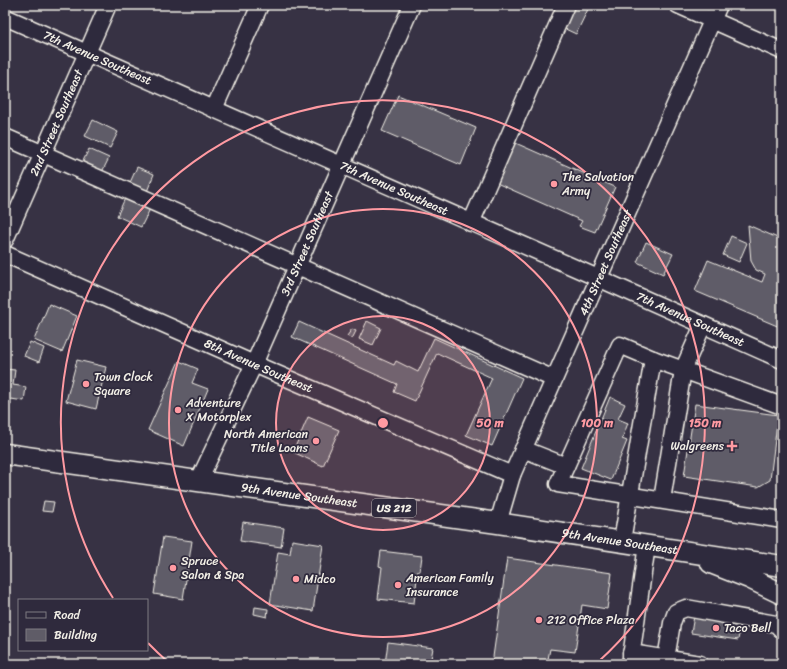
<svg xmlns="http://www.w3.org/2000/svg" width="787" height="669" font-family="Sriracha,sans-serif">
<rect width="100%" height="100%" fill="#373244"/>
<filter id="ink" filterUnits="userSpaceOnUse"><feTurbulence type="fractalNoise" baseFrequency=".025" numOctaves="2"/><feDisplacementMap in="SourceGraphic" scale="8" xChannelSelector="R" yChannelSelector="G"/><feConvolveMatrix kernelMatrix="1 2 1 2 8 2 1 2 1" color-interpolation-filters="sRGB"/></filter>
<g filter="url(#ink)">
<g fill="#5f5c67" stroke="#f4f1e8">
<polygon points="328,5 337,5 336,8"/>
<polygon points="569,5 590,5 576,34 559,26"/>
<polygon points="398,95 476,128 461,165 382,131"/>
<polygon points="93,120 118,132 110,148 85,136"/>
<polygon points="511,141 615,187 595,232 579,226 582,221 492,181"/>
<polygon points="89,149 109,158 101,174 81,165"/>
<polygon points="137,167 154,174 146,194 128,187"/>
<polygon points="126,196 151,207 141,227 117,216"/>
<polygon points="748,225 782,240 782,328 695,291 708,260 762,282 765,274 756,270 751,261"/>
<polygon points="731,236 747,243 739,262 723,255"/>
<polygon points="646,242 673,254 663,274 637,262"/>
<polygon points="49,304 77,316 62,352 34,340"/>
<polygon points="367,321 381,328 373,345 359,339"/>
<polygon points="299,322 394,365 396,361 418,372 434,338 522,378 492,446 466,435 492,378 437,353 415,401 394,392 397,384 292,337"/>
<polygon points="352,329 356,331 352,339 347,336"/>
<polygon points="30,342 44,348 39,362 24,356"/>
<polygon points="77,360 106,367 96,409 66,401"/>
<polygon points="179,361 198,369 192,383 208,389 184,446 148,430"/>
<polygon points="5,369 15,370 13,385 26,387 24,401 11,399 11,405 5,405"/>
<polygon points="610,397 625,404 618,419 628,423 622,439 627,441 611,480 581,468"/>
<polygon points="695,404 778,415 770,480 758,487 684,476"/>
<polygon points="308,417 339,430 323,466 293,452"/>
<polygon points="44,501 54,502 52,512 42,511"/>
<polygon points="243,522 284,528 281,547 240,541"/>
<polygon points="163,537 192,541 183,599 154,594"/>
<polygon points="292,540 323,545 313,611 270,604 278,552 290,554"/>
<polygon points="381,551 422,556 420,571 418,571 414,603 378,599 382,567 379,566"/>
<polygon points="507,558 612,573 607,609 582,605 575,652 550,649 547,664 492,664"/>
<polygon points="255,607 268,609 267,617 254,614"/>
<polygon points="694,616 741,623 738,640 691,633"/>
<polygon points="388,642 433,648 430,664 385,664"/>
<polygon points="5,659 39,664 5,664"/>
</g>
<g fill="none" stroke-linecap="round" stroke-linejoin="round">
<g stroke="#f4f1e8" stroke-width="19">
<g id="minor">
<polyline points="678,5 782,51"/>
<path id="s1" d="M5,17L598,278L782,360"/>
<polyline points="214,109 260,5"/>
<polyline points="5,137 554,379"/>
<polyline points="471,223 566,5"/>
<path id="s2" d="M5,240L108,5"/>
<path id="s3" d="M5,254L254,364L512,475"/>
<polyline points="782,406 653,359 620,345 558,484 782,520"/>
<polyline points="523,449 566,466"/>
<path id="s4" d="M199,480L254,364L412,5"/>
<polyline points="662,500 683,370 703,325"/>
<path id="s5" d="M498,523L512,475L719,5"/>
<polyline points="622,541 653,359"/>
<polyline points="631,653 700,664"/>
<polyline points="666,659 672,623 676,612 686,608 776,624 782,630"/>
<polyline points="630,664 647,545"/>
</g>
</g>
<g stroke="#f4f1e8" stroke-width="23">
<g id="major">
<path id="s6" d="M5,454L498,523L782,566"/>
<polyline points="711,563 749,578 782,594"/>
</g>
</g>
<use href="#minor" stroke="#2f2a3d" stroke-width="16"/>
<use href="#major" stroke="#2f2a3d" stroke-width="20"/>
</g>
</g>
<circle cx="383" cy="423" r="107" fill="#ff9aa2" fill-opacity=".12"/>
<g fill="none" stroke="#ff9aa2" stroke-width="2">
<circle cx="383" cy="423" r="107"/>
<circle cx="383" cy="423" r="214"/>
<path d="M168 662A322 322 0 0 1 148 643M113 598A322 322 0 1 1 598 662"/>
</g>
<g fill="#ff9aa2" stroke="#2f2a3d" stroke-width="1.5">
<circle cx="554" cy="184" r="4"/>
<circle cx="86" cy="384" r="4"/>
<circle cx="178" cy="410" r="4"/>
<circle cx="316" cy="441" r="4"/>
<path d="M730 440h4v4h4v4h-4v4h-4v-4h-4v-4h4z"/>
<circle cx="173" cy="568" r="4"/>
<circle cx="296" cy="579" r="4"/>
<circle cx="398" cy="585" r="4"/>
<circle cx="539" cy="620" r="4"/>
<circle cx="716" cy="628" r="4"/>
</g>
<g text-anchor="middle" stroke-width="3.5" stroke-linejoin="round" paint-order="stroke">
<rect fill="#2f2a3d" stroke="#b9b5b5" stroke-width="1" x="372" y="499" width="44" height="18" rx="3"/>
<g font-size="11" font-weight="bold" fill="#f4f1e8">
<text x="394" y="512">US 212</text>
</g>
<g font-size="12" fill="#f4f1e8" stroke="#2f2a3d">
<text dy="4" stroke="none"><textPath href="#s1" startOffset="101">7th Avenue Southeast</textPath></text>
<text dy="4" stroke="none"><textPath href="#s2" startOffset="128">2nd Street Southeast</textPath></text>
<text dy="4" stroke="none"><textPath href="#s1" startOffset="425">7th Avenue Southeast</textPath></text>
<text dy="4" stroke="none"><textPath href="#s4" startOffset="260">3rd Street Southeast</textPath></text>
<text dy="4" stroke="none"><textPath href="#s5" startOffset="282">4th Street Southeast</textPath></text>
<text dy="4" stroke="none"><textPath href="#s1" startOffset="749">7th Avenue Southeast</textPath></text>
<text dy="4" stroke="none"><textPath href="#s3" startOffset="277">8th Avenue Southeast</textPath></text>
<text dy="4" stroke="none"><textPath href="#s6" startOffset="297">9th Avenue Southeast</textPath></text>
<text dy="4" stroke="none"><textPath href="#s6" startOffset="621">9th Avenue Southeast</textPath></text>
</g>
<g font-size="12" fill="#f4f1e8" stroke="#2f2a3d" text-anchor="start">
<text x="562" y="181">The Salvation<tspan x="562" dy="14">Army</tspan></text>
<text x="94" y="381">Town Clock<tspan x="94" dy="14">Square</tspan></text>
<text x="186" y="407">Adventure<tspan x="186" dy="14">X Motorplex</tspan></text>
<text x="308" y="438" text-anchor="end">North American<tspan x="308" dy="14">Title Loans</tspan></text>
<text x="724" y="450" text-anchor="end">Walgreens</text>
<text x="181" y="565">Spruce<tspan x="181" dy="14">Salon &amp; Spa</tspan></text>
<text x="406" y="582">American Family<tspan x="406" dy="14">Insurance</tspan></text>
<text x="304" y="583">Midco</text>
<text x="547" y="624">212 Office Plaza</text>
<text x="724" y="632">Taco Bell</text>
</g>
</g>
<circle cx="383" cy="423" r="6" fill="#ff9aa2" stroke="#2f2a3d" stroke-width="2"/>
<g font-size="12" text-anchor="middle" font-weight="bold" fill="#ff9aa2" stroke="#2f2a3d" stroke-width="3.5" stroke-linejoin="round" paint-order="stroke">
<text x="490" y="427">50 m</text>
<text x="597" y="427">100 m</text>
<text x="705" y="427">150 m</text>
</g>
<rect width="787" height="669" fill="none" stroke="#2f2a3d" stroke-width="20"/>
<rect x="10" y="10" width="767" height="649" fill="none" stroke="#f4f1e8" stroke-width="1.5" filter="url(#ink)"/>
<rect x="18" y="599" width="130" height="52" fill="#2f2a3d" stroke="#7e7a81"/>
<rect x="26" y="612" width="20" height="6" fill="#2f2a3d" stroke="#7e7a81"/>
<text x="54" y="619" font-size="12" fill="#f4f1e8">Road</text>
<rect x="26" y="629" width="20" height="12" fill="#5f5c67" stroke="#7e7a81"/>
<text x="54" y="639" font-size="12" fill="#f4f1e8">Building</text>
</svg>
